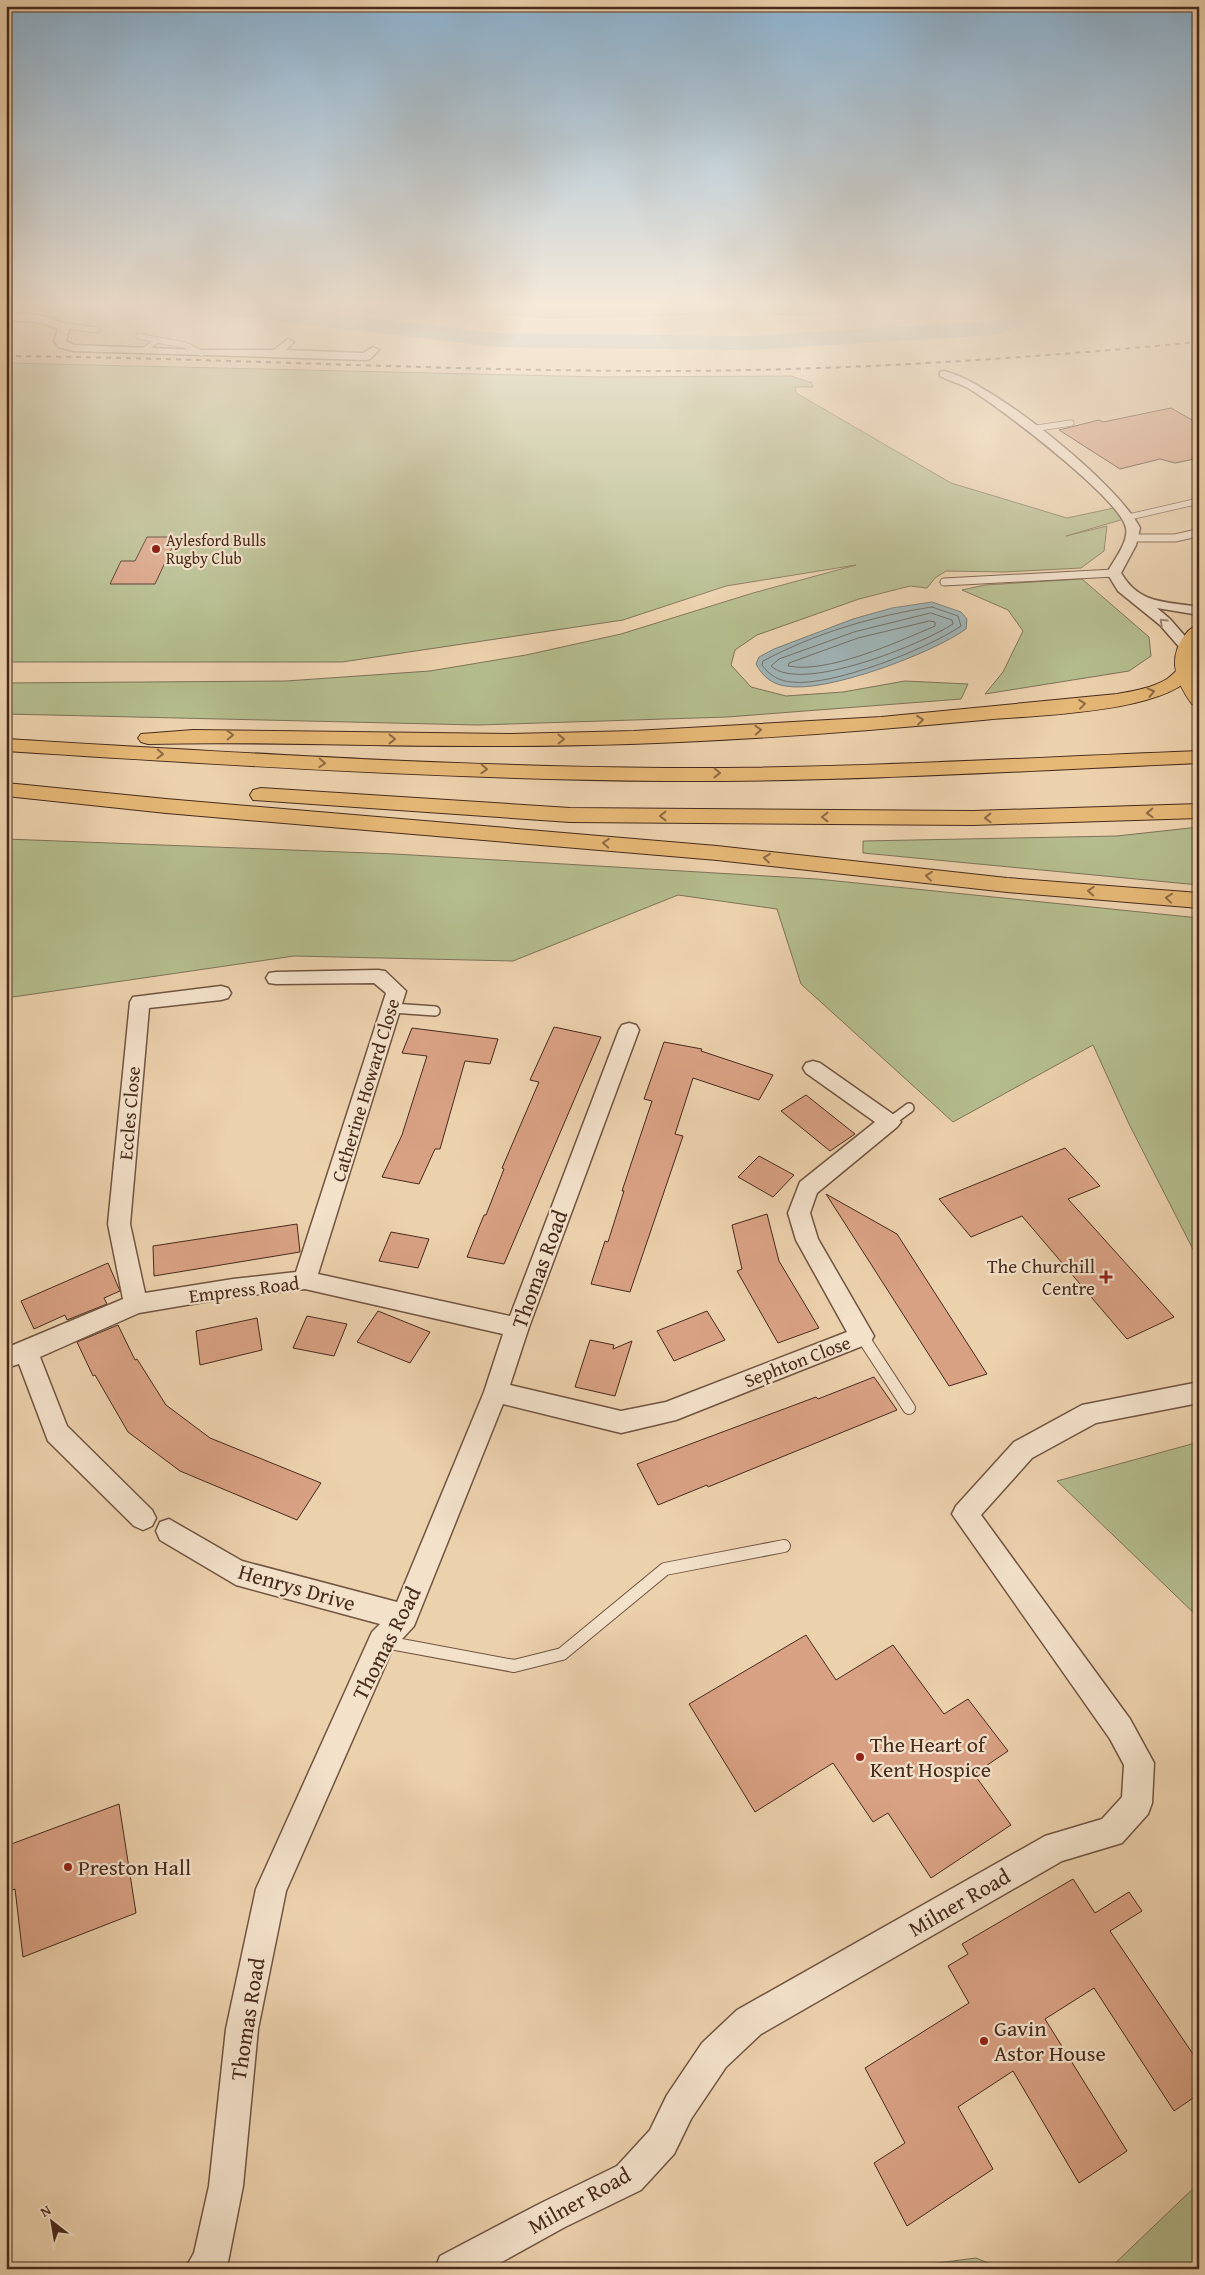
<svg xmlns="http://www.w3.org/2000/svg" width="1205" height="2275" font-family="'Gentium Book Plus',serif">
<rect width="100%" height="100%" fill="#ecd1ad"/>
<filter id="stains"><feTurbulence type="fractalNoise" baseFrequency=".004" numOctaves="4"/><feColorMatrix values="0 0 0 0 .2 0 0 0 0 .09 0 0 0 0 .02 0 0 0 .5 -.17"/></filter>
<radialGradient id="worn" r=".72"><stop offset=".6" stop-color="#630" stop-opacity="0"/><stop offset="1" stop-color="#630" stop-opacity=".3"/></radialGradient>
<g fill="#b4bc8d" stroke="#7e7354">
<polygon points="405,305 967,305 797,315 740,313 550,318"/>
<polygon points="6,363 601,377 791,376 812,383 813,387 795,387 796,393 951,483 1067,518 1114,508 1124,519 1066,536 1107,526 1104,551 1081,568 1004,572 946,571 935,578 927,588 910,586 859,599 757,635 735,650 731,665 751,687 786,696 843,692 905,681 968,684 961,699 727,717 478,725 6,714 6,683 286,681 430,671 526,655 621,634 753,593 856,565 726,586 623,620 342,662 6,662"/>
<polygon points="1082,579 1149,637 1151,656 1129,671 985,694 1003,672 1023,631 1008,610 962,590 985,585"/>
<polygon points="1199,827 1199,885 863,853 863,841 1117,836"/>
<polygon points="6,839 395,854 817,879 1199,918 1199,1261 1129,1124 1093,1045 953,1122 801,984 777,909 678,895 513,961 294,956 6,998"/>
<polygon points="1199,1442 1199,1618 1057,1481"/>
<polygon points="1199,2183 1199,2269 1109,2269"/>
<polygon points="976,2258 1003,2269 913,2269 914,2266"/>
</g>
<path fill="#9fb4b6" stroke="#7c7d78" d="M932,602L961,612L967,619L966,629C933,653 825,694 785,686C772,684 762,676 756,664L759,657L774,649L853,619L892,608Z"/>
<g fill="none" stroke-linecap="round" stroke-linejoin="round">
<g stroke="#736f68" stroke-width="1">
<path d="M932,607L958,616L961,626C927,649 832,687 791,682C779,681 769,675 762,665L763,661C816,633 873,616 932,607Z"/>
<path d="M931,613L952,620L953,624C922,644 801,694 771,666L779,659L854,632Z"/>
<path d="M930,621L935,622V626C898,642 827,674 788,666L789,663L858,638Z"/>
</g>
<polygon fill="#9fb4b6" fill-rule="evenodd" points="187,305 259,305 497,333 750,336 992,321 1034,305 1067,305 1063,310 996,335 750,350 497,347 199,312 191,310"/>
</g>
<g fill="#d9a184" stroke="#472a1b">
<polygon points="1171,408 1199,424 1199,458 1175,463 1160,459 1120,469 1059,430 1099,420 1103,422"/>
<polygon points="147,537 177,537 155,584 110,584 121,561 135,561"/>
<polygon points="554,1027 601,1037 504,1264 467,1257 484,1215 486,1215 504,1169 502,1168 539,1082 530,1080"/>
<polygon points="412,1028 498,1039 490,1064 465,1061 440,1149 435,1149 419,1184 382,1177 402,1135 427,1056 402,1053"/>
<polygon points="664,1042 702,1049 701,1051 773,1075 759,1100 693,1078 675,1134 683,1136 630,1292 591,1284 605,1241 608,1242 624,1191 622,1191 652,1101 644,1099"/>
<polygon points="806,1095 855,1134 830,1151 781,1111"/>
<polygon points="1065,1148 1100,1186 1068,1199 1174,1317 1127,1339 1022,1216 971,1237 939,1199"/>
<polygon points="759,1156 794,1175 773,1197 738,1177"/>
<polygon points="826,1194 897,1234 987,1374 949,1386"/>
<polygon points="767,1214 779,1261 819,1328 778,1343 737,1271 742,1269 732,1225"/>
<polygon points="297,1224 300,1252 154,1276 153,1246"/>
<polygon points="391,1232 429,1239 418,1268 379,1261"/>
<polygon points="108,1263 120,1291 104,1298 107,1304 67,1320 65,1315 34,1329 21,1301"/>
<polygon points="378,1311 430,1332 410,1363 357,1342"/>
<polygon points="707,1311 725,1340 674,1361 657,1331"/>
<polygon points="307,1316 347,1324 334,1356 293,1348"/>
<polygon points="257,1318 262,1350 200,1365 196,1331"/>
<polygon points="118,1325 135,1360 137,1359 166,1405 210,1438 321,1483 297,1520 180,1471 128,1432 95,1375 93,1376 77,1342"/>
<polygon points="590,1340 614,1345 613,1349 632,1341 615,1396 575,1387"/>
<polygon points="874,1377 897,1410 708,1487 707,1485 658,1505 637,1464 816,1397 818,1399"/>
<polygon points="806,1635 836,1680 893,1645 944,1714 968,1699 1008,1751 974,1774 1011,1825 931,1878 888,1813 873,1822 833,1763 755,1812 689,1704"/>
<polygon points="119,1804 136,1913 23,1957 15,1889 6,1892 6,1846"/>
<polygon points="1073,1879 1095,1913 1129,1892 1142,1911 1110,1931 1199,2063 1199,2094 1174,2111 1094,1988 1045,2019 1127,2151 1079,2183 1013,2071 958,2107 993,2169 907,2226 874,2163 905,2143 865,2068 969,2003 948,1966 968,1954 962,1944"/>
</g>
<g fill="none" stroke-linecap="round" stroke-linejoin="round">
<g stroke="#705440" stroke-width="7">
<g id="lane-far3">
<polyline points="60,325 97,330"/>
<polyline points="139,336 157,340 145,350"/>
<polyline points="157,340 185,345 201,353"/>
<polyline points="1197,408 1199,409"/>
<polyline points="1031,429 1071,423"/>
<polyline points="1129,517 1199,501"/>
<polyline points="1192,534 1199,532"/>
</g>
</g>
<g stroke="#705440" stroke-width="9">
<g id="lane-far2">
<polyline points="1132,538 1175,538 1197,533"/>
<polyline points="944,582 1114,573"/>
</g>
</g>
<g stroke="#705440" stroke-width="12">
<g id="lane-far1">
<polyline points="392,1008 435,1011"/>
<polyline points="890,1122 909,1108"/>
</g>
</g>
<g stroke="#705440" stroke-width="14">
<g id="lane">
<polyline points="862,1336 909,1408"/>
<polyline points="385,1642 514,1666 562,1654 665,1569 784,1546"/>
</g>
</g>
<g stroke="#705440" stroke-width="3">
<g id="street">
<path d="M6,314C25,313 56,314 69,329L66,341L74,345L201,350H274L288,339L294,342L286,350L363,353L373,347L379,350L370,359L366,360L73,351L59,347L54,341L58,330L56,328L37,322L6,320Z"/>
<path d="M944,371C992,382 1118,484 1140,528L1136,545L1121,573C1140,605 1165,601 1199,607V615L1157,608L1170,619L1191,643L1193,646L1191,649H1181L1160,625L1118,591L1107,573C1113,561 1129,542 1126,528C1121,499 997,405 968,388C959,383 949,381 940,376V372Z"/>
<polygon points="378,970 385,971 406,991 318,1274 510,1316 619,1030 622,1025 629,1023 636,1025 639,1030 529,1327 510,1385 621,1411 666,1402 847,1332 796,1240 788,1213 800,1182 875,1122 806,1073 803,1068 806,1063 813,1061 820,1063 897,1117 901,1122 897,1127 817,1193 810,1213 818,1239 874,1336 870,1343 676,1420 621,1433 503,1404 414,1626 392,1650 286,1891 258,2029 243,2186 228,2262 225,2269 185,2269 194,2253 209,2186 226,2029 256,1889 372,1632 380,1624 236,1585 160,1540 156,1531 160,1522 169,1519 242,1561 397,1602 484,1392 503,1334 305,1289 233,1297 139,1313 40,1357 67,1426 152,1510 156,1518 152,1526 143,1530 134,1526 48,1441 19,1364 6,1368 6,1348 123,1299 108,1224 130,1002 133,997 221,986 228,988 231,993 228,998 221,1000 149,1008 130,1224 145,1293 233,1279 296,1272 386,993 374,983 276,984 269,983 266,978 269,973 276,972"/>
<polygon points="1199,1382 1199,1403 1096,1423 1032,1458 981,1515 1130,1719 1154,1763 1152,1803 1148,1814 1122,1843 1062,1861 761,2034 726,2067 691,2119 674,2154 641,2190 565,2227 489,2269 435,2269 440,2256 541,2203 617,2166 650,2130 667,2095 702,2043 737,2010 1045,1836 1102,1819 1122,1797 1124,1765 1110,1739 952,1514 956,1506 1014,1442 1082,1405"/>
</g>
</g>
<g stroke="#472a1b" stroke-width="2">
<path id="primary" d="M1199,625V644L1194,665L1199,683V706L1192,704C1178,685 1168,663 1181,641C1186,633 1190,627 1199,625Z"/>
</g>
<g stroke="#472a1b" stroke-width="2">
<g id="highway">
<path d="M1186,666L1193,668L1196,672C1167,714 1033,715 983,720C826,735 668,746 510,746C389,747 269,741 148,744L141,742L138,738L141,734L193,730L510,734L634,731L881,717L1117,694C1134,691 1152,688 1167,679C1174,674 1177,668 1186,666Z"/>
<path d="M6,739C226,752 445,766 665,768C843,769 1021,758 1199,751V763C1021,771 843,782 665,781C445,779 226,765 6,751Z"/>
<polygon points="6,783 166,799 717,846 1007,878 1199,893 1199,908 1007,892 717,860 166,813 6,796"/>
<polygon points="261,788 570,808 973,811 1199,804 1199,818 973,825 570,822 253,800 250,795 253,790"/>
</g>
</g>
<use href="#lane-far3" stroke="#f3e1ca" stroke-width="5.5"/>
<use href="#lane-far2" stroke="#f3e1ca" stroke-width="7"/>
<use href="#lane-far1" stroke="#f3e1ca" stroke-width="9"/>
<use href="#lane" stroke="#f3e1ca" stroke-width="12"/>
<use href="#street" fill="#f3e1ca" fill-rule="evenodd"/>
<use href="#primary" fill="#e6b876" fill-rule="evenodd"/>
<use href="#highway" fill="#e6b876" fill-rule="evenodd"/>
<path stroke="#472a1b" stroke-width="2" stroke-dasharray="5 5" stroke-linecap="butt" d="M6,356C224,358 442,371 660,371C840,371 1020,359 1199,342"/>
</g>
<defs><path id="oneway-chevron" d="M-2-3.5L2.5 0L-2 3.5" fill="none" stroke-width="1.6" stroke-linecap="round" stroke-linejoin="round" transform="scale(1.25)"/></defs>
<use stroke="#9d8672" href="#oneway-chevron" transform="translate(1163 622) rotate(-136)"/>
<g stroke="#8f6a44">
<use href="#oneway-chevron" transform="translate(1151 692) rotate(-14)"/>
<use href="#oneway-chevron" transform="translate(1082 704) rotate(-7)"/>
<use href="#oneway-chevron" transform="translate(920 720) rotate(-6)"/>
<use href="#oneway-chevron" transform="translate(758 730) rotate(-3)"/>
<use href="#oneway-chevron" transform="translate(230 735) rotate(-1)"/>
<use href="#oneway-chevron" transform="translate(392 739)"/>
<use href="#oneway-chevron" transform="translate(561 739) rotate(-1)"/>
<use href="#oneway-chevron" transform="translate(160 754) rotate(3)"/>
<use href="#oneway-chevron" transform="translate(322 763) rotate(3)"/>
<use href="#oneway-chevron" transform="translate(484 769) rotate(2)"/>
<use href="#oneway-chevron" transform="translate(717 773) rotate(1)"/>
<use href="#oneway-chevron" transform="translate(1150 813) rotate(178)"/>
<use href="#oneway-chevron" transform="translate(663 816) rotate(-180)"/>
<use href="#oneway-chevron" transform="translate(825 817) rotate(-180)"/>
<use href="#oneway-chevron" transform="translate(988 818) rotate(178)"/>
<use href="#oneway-chevron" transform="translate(606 843) rotate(-175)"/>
<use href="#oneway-chevron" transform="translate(767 858) rotate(-174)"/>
<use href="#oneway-chevron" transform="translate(929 876) rotate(-174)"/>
<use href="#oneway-chevron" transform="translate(1091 891) rotate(-176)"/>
<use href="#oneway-chevron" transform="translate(1169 898) rotate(-174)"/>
</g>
<linearGradient id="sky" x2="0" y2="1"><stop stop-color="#8bb4d4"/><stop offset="0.49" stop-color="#f6eada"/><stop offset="1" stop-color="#f6eada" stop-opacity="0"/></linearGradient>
<rect width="1205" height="623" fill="url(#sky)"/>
<g fill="#8f2418" stroke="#f3e1ca" stroke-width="2">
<circle cx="156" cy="549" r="5"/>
<path d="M1103.5 1269.5h5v5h5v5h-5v5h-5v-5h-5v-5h5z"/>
<circle cx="860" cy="1757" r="5"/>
<circle cx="68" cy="1867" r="5"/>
<circle cx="984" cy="2041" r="5"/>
</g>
<g text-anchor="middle" stroke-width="4.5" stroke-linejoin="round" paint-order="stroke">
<g font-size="16" fill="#472a1b" stroke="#f3e1ca" text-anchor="start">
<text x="166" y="546">Aylesford Bulls<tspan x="166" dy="18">Rugby Club</tspan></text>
</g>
<g font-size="19" fill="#472a1b" stroke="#f3e1ca">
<text transform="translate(365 1090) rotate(-73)" y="7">Catherine Howard Close</text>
<text transform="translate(129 1113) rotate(-85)" y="7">Eccles Close</text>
<text transform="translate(244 1289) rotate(-7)" y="7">Empress Road</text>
<text transform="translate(797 1361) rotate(-21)" y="7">Sephton Close</text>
</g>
<g font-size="19" fill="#472a1b" stroke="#f3e1ca" text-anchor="end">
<text x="1095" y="1273">The Churchill<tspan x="1095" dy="22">Centre</tspan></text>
</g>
<g font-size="22" fill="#472a1b" stroke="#f3e1ca">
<text transform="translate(539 1269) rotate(-70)" y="8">Thomas Road</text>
<text transform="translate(297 1587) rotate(16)" y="8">Henrys Drive</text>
<text transform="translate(386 1643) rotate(-63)" y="8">Thomas Road</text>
<text transform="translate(959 1902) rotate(-30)" y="8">Milner Road</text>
<text transform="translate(247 2019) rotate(-81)" y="8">Thomas Road</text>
<text transform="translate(579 2200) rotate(-29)" y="8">Milner Road</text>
</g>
<g font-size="22" fill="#472a1b" stroke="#f3e1ca" text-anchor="start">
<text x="870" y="1752">The Heart of<tspan x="870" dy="25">Kent Hospice</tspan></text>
<text x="78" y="1875">Preston Hall</text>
<text x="994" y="2036">Gavin<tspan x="994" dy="25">Astor House</tspan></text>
</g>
</g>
<rect width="1205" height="2275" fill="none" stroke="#ecd1ad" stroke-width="25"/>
<rect x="8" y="8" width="1190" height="2260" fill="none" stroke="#472a1b" stroke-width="2.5"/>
<rect x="12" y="12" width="1180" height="2250" fill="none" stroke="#472a1b"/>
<g transform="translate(52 2222) rotate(329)" stroke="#f3e1ca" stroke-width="4" paint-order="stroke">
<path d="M0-4L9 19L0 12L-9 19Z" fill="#472a1b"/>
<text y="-8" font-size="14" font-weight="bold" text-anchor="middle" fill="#472a1b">N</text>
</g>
<rect width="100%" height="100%" filter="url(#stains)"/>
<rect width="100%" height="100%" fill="url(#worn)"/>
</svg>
